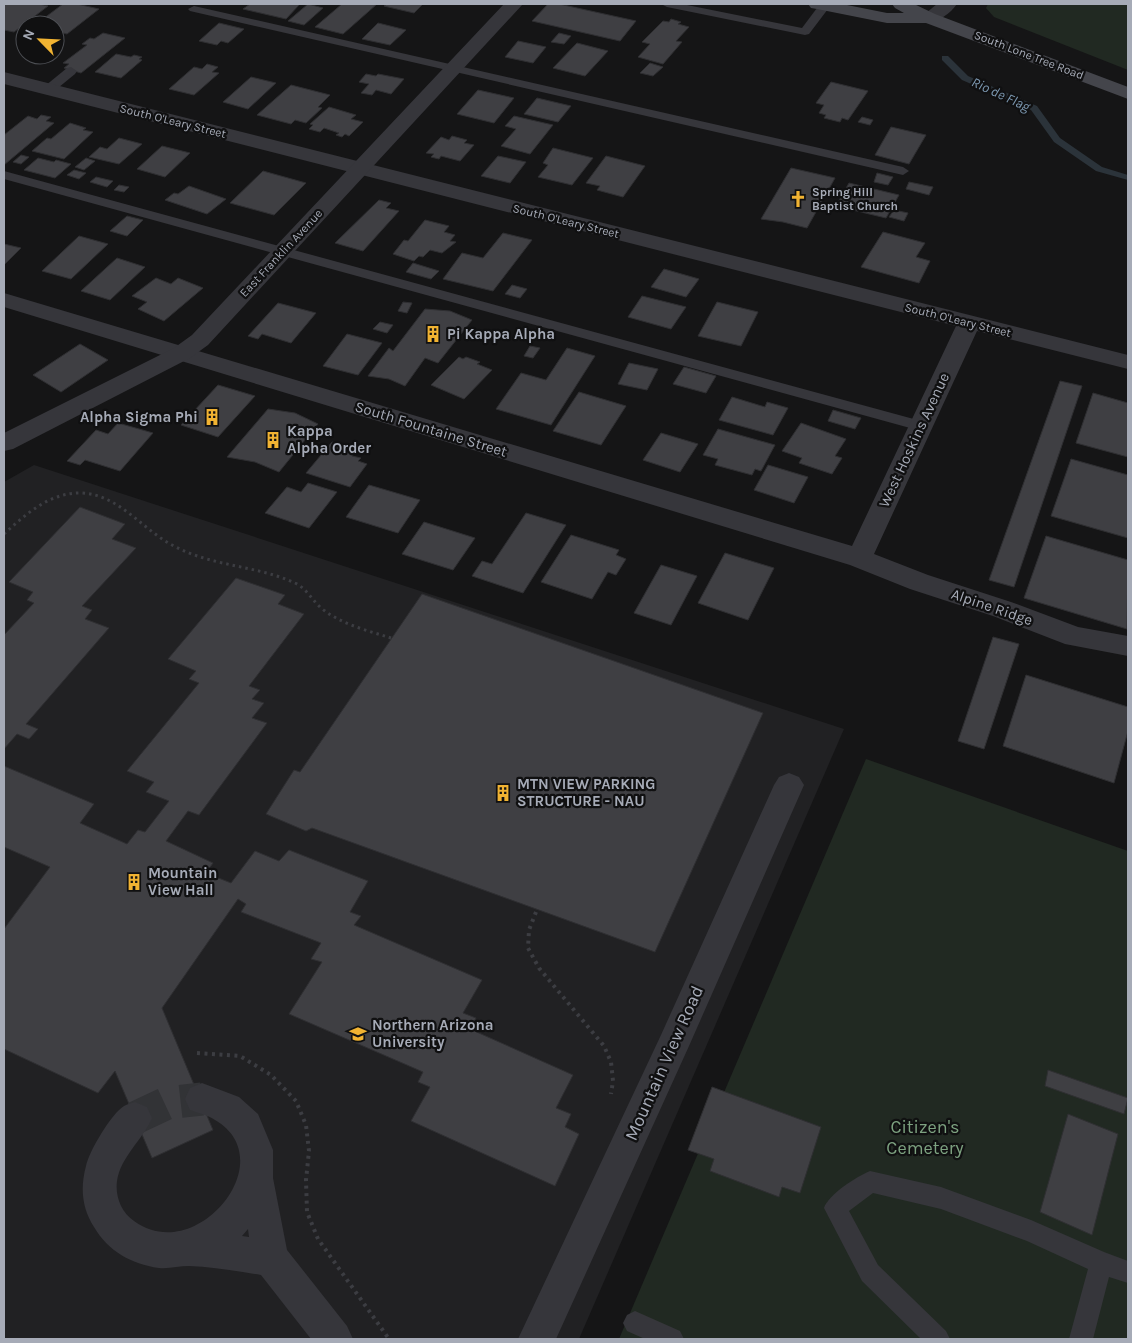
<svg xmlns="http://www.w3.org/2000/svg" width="1132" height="1343" font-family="Karla,sans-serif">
<rect width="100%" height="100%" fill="#151516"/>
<polygon fill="#212123" points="34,465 844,729 579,1339 4,1339 4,482"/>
<g fill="#212922">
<polygon points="988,4 1128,4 1128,70 994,17 986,8"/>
<polygon points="866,759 1128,851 1128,1339 619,1339"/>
</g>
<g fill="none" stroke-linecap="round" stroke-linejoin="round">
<polygon fill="#2b333a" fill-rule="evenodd" points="942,56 948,56 968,76 1037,106 1060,138 1102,167 1128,175 1128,180 1096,171 1054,142 1031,110 962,80 942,60"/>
</g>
<g fill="#3f3f43" stroke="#2f2f32">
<polygon points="6,4 39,4 48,6 14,32 4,30 4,5"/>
<polygon points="63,4 77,4 99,9 67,34 55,31 55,25 35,25"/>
<polygon points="250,4 300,4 286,19 243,9"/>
<polygon points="308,4 323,8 304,25 288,21"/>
<polygon points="342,4 377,4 343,34 315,27"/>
<polygon points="387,4 423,4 414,13 384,6"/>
<polygon points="548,4 559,4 636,21 620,41 532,21"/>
<polygon points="671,19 681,22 678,24 689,27 676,41 682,42 663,64 638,57 650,44 642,42 663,21 669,22"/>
<polygon points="219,23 244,29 228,43 221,41 217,45 199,41"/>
<polygon points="378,23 406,30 390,45 362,39"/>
<polygon points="103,33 125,38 81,73 64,68 69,64 63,63 87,45 82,44 90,38 94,39"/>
<polygon points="559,33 571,36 564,44 551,42"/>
<polygon points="518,41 546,47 533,63 505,57"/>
<polygon points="577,43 608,51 585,76 553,68"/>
<polygon points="116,54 131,57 134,55 142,57 139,59 142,60 121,78 95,72"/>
<polygon points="650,63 663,67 653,76 640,73"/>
<polygon points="207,64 218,67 212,72 219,73 194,95 169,89 194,67 202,69"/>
<polygon points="366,74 376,76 378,74 404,79 391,94 376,90 372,95 361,93 369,84 359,82"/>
<polygon points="251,77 276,83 248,109 223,102"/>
<polygon points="831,82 868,91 848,120 842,118 840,122 824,118 826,115 819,113 824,105 816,103"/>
<polygon points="291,85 330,95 318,107 322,108 306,123 295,120 291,124 257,115"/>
<polygon points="478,90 514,98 494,123 457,114"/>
<polygon points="537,98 571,106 558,122 524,114"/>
<polygon points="329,107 356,115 351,119 363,122 349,136 345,134 342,137 336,135 339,133 324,128 320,132 309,129 313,125 310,124"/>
<polygon points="41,115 51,117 46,121 54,123 4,165 4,135 28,116 37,119"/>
<polygon points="514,116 553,125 530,154 501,146 516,129 505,126"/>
<polygon points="862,117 873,120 870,125 858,122"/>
<polygon points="70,123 86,128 83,130 93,132 64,159 32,151 47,138 51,139"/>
<polygon points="891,127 926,135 909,164 875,155"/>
<polygon points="452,136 467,140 464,143 474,145 460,161 441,156 439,159 431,157 434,154 426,153 441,137 449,140"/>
<polygon points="119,138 142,144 119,164 89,157 100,147 107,149"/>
<polygon points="162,146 190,153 165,177 137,169"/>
<polygon points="553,148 593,158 572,185 538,177 548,165 543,163"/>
<polygon points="21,155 29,157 21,164 13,162"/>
<polygon points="498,156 526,162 510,183 481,176"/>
<polygon points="606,156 645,166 623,197 597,190 600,186 586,183"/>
<polygon points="38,158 54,162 56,160 71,164 55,178 24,170"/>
<polygon points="86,158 95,161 84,170 75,167"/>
<polygon points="791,168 835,178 807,228 783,222 761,219"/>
<polygon points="74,170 86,173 79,179 67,175"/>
<polygon points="263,171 306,183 274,215 230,203"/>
<polygon points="877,173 893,177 888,185 874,182"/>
<polygon points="96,177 113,181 107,187 90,182"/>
<polygon points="909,182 933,187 929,195 906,189"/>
<polygon points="849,183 899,195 886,218 836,206"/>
<polygon points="119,185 129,187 124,192 114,190"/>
<polygon points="189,186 226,199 207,214 165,200 174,193 178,194"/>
<polygon points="379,200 391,203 386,208 399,211 363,251 335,243"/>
<polygon points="894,210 908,213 904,221 889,217"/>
<polygon points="127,216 143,220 127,236 110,231"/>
<polygon points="425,220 449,226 444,232 455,235 450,241 456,242 442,253 430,250 423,257 419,256 414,261 393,254 404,240 408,241"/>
<polygon points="883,232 925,243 916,257 930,261 919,283 861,267"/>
<polygon points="503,233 532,240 493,291 443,279 462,253 483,258"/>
<polygon points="79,236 108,244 71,279 42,271"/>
<polygon points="4,244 21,248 4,265"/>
<polygon points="117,258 145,267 110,300 81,291"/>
<polygon points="413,263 439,271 431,279 406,272"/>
<polygon points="664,269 699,279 686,297 651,287"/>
<polygon points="156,278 171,284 178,278 203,288 164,321 138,309 147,302 132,296"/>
<polygon points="512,285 527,289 520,298 505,294"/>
<polygon points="642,296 686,307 671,329 628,317"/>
<polygon points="403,302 412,303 407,313 398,311"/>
<polygon points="717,302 758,312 741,346 698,336"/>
<polygon points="278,303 316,313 291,343 262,334 258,339 248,336"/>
<polygon points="425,309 450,311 472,320 438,363 425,358 405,386 389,379 368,376 389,348 393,351"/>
<polygon points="380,322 393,325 387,333 373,329"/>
<polygon points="347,334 382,343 358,375 323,366"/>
<polygon points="80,344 108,360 61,392 33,375"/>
<polygon points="530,346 540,348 533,358 524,356"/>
<polygon points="567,348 595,356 551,425 496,409 521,373 546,380"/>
<polygon points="459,357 463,359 466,357 480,362 477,364 492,370 464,399 431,385"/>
<polygon points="629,363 658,369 647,390 618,384"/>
<polygon points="684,367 716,376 706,393 673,384"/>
<polygon points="1060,381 1082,386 1014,587 989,580"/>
<polygon points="218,385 255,396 218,437 181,425"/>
<polygon points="579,392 626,406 601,445 553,431"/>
<polygon points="1093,393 1128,403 1128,457 1076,443"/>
<polygon points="732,397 765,407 767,402 788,408 773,435 719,420"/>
<polygon points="268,409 295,413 318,424 279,472 255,462 227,457"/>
<polygon points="833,410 861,418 855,429 828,421"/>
<polygon points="118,423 153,433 120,471 85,460 80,465 67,461 96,430 108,434"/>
<polygon points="801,423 846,439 835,456 842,458 832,474 799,463 802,458 782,451"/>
<polygon points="718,429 775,445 761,471 755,469 752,475 715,465 718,459 703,455"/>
<polygon points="661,433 698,444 680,472 643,460"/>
<polygon points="332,442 357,449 352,456 361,458 358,461 367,464 350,487 306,473"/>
<polygon points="1071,459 1128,475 1128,538 1051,516"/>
<polygon points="768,465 808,477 794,503 754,490"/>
<polygon points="308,483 337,492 309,528 265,513 287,487 301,492"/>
<polygon points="369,485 420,500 398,533 346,517"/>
<polygon points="80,507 125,524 112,539 136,548 82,606 92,610 85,619 109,628 26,724 38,729 29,739 17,734 4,749 4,635 34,603 27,600 33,592 9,582"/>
<polygon points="526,513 566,525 523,593 472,576 482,561 492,564"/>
<polygon points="424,522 475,538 453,570 402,554"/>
<polygon points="571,535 619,550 616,555 626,559 616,575 608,572 592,599 541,582"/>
<polygon points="1046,536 1128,560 1127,629 1024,598"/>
<polygon points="725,553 774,568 748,620 698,603"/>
<polygon points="661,565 697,576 671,625 634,613"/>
<polygon points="236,578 285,595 278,604 304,614 249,686 260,690 252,699 264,703 252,718 267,723 199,815 188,811 166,841 213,863 206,873 231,883 255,851 279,861 289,850 368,881 350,912 361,916 354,925 482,980 463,1013 476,1018 470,1029 573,1075 556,1108 571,1114 565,1127 579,1134 555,1186 411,1121 430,1087 418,1082 423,1072 289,1014 322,962 311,959 321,943 241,912 246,904 238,899 162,1008 213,1130 152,1158 115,1071 98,1093 4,1049 4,929 50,867 4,847 4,766 94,804 80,823 127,844 138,830 145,832 169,801 146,792 154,782 127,771 199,683 189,679 196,671 168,659"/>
<polygon points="422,594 763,713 655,952 312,828 306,831 266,814 294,770 300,772"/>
<polygon points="993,637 1019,644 984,749 958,741"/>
<polygon points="1026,675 1128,707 1128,731 1114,783 1003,746"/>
<polygon points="1048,1070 1128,1098 1124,1114 1045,1086"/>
<polygon points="712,1087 821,1127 800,1193 782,1187 779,1197 710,1171 714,1159 688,1150"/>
<polygon points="1068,1114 1118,1134 1092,1235 1040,1212"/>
</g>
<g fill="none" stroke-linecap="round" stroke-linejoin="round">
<polyline stroke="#323336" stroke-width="33" stroke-dasharray="33 16" stroke-linecap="butt" points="135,1118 167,1103 202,1099"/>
<path stroke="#3c3d42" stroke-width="3" stroke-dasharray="2.5 4" stroke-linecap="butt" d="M4,534C26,514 50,492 82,493C119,495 142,529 172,545C212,567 256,565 295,583C308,589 313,603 325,611C344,625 369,631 391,638"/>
<g stroke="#3c3d42" stroke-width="4" stroke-dasharray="3 4.5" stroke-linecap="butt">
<polyline points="536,912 529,930 528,948 539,968 604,1046 611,1062 613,1081 611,1094"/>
<polyline points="197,1053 240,1056 271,1075 296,1101 306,1125 309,1151 306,1180 307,1212 318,1239 389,1339"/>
</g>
<g fill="#36363b" fill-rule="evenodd">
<polygon points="661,4 682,4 802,28 820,4 831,5 809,34 805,35 667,7"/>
<polygon points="194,6 903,167 909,171 903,175 190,11 188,9"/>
<polygon points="71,67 77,71 75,74 53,92 45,92 43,89 45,86 67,68"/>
<polygon points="4,171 921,421 926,422 929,426 926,430 921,431 4,179"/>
<path d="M870,1171L941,1187L1031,1220L1104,1252L1128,1261V1283L1109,1277L1093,1339H1069L1088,1269L1027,1241L941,1209L873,1193L849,1211L878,1265L946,1331L950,1339H921L862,1281L824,1208C829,1194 856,1177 870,1171Z"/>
<polygon points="635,1311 680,1331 684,1339 645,1339 627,1331 623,1323 627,1315"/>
</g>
<g fill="#36363b" fill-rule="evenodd">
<polygon points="4,72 1128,355 1128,369 977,331 874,554 928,575 1011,602 1078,627 1128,636 1128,656 1065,644 993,616 910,589 850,565 4,307 4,293 852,546 956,326 4,84"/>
<polygon points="789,773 799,777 804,785 689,1046 556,1339 518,1339 661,1035 774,785 779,777"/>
<path d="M202,1083L239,1097L258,1114L273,1150V1178L287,1250L347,1326L353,1339H311L261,1275C237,1271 213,1267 189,1266C179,1266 169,1269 159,1268C131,1264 108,1251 94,1227C82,1208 80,1188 86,1166C89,1151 112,1113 124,1106C127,1104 132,1103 135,1102L147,1107L152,1118C142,1141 121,1156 117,1181C115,1196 121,1212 134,1221C196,1267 284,1160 215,1120C208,1115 198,1113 190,1110L185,1099L190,1088ZM248,1229L249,1237L242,1236Z"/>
</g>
<g fill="#36363b" fill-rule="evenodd">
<polygon points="504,4 523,4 208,345 190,358 13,449 4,451 4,433 174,348 192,335"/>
<path d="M937,4H957C950,14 935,25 923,22L920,18Z"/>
</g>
<polygon fill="#44454b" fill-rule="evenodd" points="808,4 842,4 887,13 904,13 895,8 892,4 914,4 935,14 1128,87 1128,99 926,23 887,23 817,9 811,8"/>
</g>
<defs>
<g id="church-bare" transform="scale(1.35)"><path d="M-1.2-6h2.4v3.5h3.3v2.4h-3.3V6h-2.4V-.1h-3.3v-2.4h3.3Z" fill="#f1b332" stroke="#101011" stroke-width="2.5" paint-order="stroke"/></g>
<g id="building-bare" transform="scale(1.35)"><path d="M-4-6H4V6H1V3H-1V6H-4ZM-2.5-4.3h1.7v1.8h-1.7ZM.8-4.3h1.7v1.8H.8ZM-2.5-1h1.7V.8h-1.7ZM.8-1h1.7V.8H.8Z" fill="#f1b332" stroke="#101011" stroke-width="2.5" paint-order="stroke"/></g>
<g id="university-bare" transform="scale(1.35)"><path d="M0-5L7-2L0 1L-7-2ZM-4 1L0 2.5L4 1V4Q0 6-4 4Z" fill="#f1b332" stroke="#101011" stroke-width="2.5" paint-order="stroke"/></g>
</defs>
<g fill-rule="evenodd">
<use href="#church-bare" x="798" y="199"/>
<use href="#building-bare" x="433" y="334"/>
<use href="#building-bare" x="212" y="417"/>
<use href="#building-bare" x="273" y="440"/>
<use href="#building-bare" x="503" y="793"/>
<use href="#building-bare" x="134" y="882"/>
<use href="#university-bare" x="358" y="1034"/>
</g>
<g text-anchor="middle" stroke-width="4.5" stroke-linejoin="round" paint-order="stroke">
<g font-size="12" fill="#a6abb7" stroke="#101011">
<text transform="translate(1029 55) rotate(21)" y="4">South Lone Tree Road</text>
<text transform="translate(173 121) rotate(14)" y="4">South O'Leary Street</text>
<text transform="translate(566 221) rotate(14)" y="4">South O'Leary Street</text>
<text transform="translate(281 253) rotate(-47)" y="4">East Franklin Avenue</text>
<text transform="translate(958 320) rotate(14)" y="4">South O'Leary Street</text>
</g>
<g font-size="12" font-weight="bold" fill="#a6abb7" stroke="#101011" text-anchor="start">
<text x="812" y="196">Spring Hill<tspan x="812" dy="14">Baptist Church</tspan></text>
</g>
<g font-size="14" font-style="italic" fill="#7d99b2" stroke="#101011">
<text transform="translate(1001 94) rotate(25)" y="5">Rio de Flag</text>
</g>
<g font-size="15" font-weight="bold" fill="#a6abb7" stroke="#101011" text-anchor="start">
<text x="447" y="339">Pi Kappa Alpha</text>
<text x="198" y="422" text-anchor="end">Alpha Sigma Phi</text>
<text x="287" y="436">Kappa<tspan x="287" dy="17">Alpha Order</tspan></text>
<text x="517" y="789">MTN VIEW PARKING<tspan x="517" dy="17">STRUCTURE - NAU</tspan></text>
<text x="148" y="878">Mountain<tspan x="148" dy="17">View Hall</tspan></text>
<text x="372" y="1030">Northern Arizona<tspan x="372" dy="17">University</tspan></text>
</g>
<g font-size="15" fill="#a6abb7" stroke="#101011">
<text transform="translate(431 429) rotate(17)" y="5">South Fountaine Street</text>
<text transform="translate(914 440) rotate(-65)" y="5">West Hoskins Avenue</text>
<text transform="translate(992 607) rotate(19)" y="5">Alpine Ridge</text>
</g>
<g font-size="18" fill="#a6abb7" stroke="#101011">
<text transform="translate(664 1063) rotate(-66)" y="6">Mountain View Road</text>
</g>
<g font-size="18" fill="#7da280" stroke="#101011">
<text x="925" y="1133">Citizen's<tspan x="925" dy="21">Cemetery</tspan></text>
</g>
</g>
<rect width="1132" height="1343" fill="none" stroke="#a6abb7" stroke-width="10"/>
<g transform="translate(40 40) rotate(294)"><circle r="24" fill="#101011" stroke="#4c4e53"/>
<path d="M0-4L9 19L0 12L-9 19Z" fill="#f1b332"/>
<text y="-8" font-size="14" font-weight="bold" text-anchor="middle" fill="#a6abb7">N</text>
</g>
</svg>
